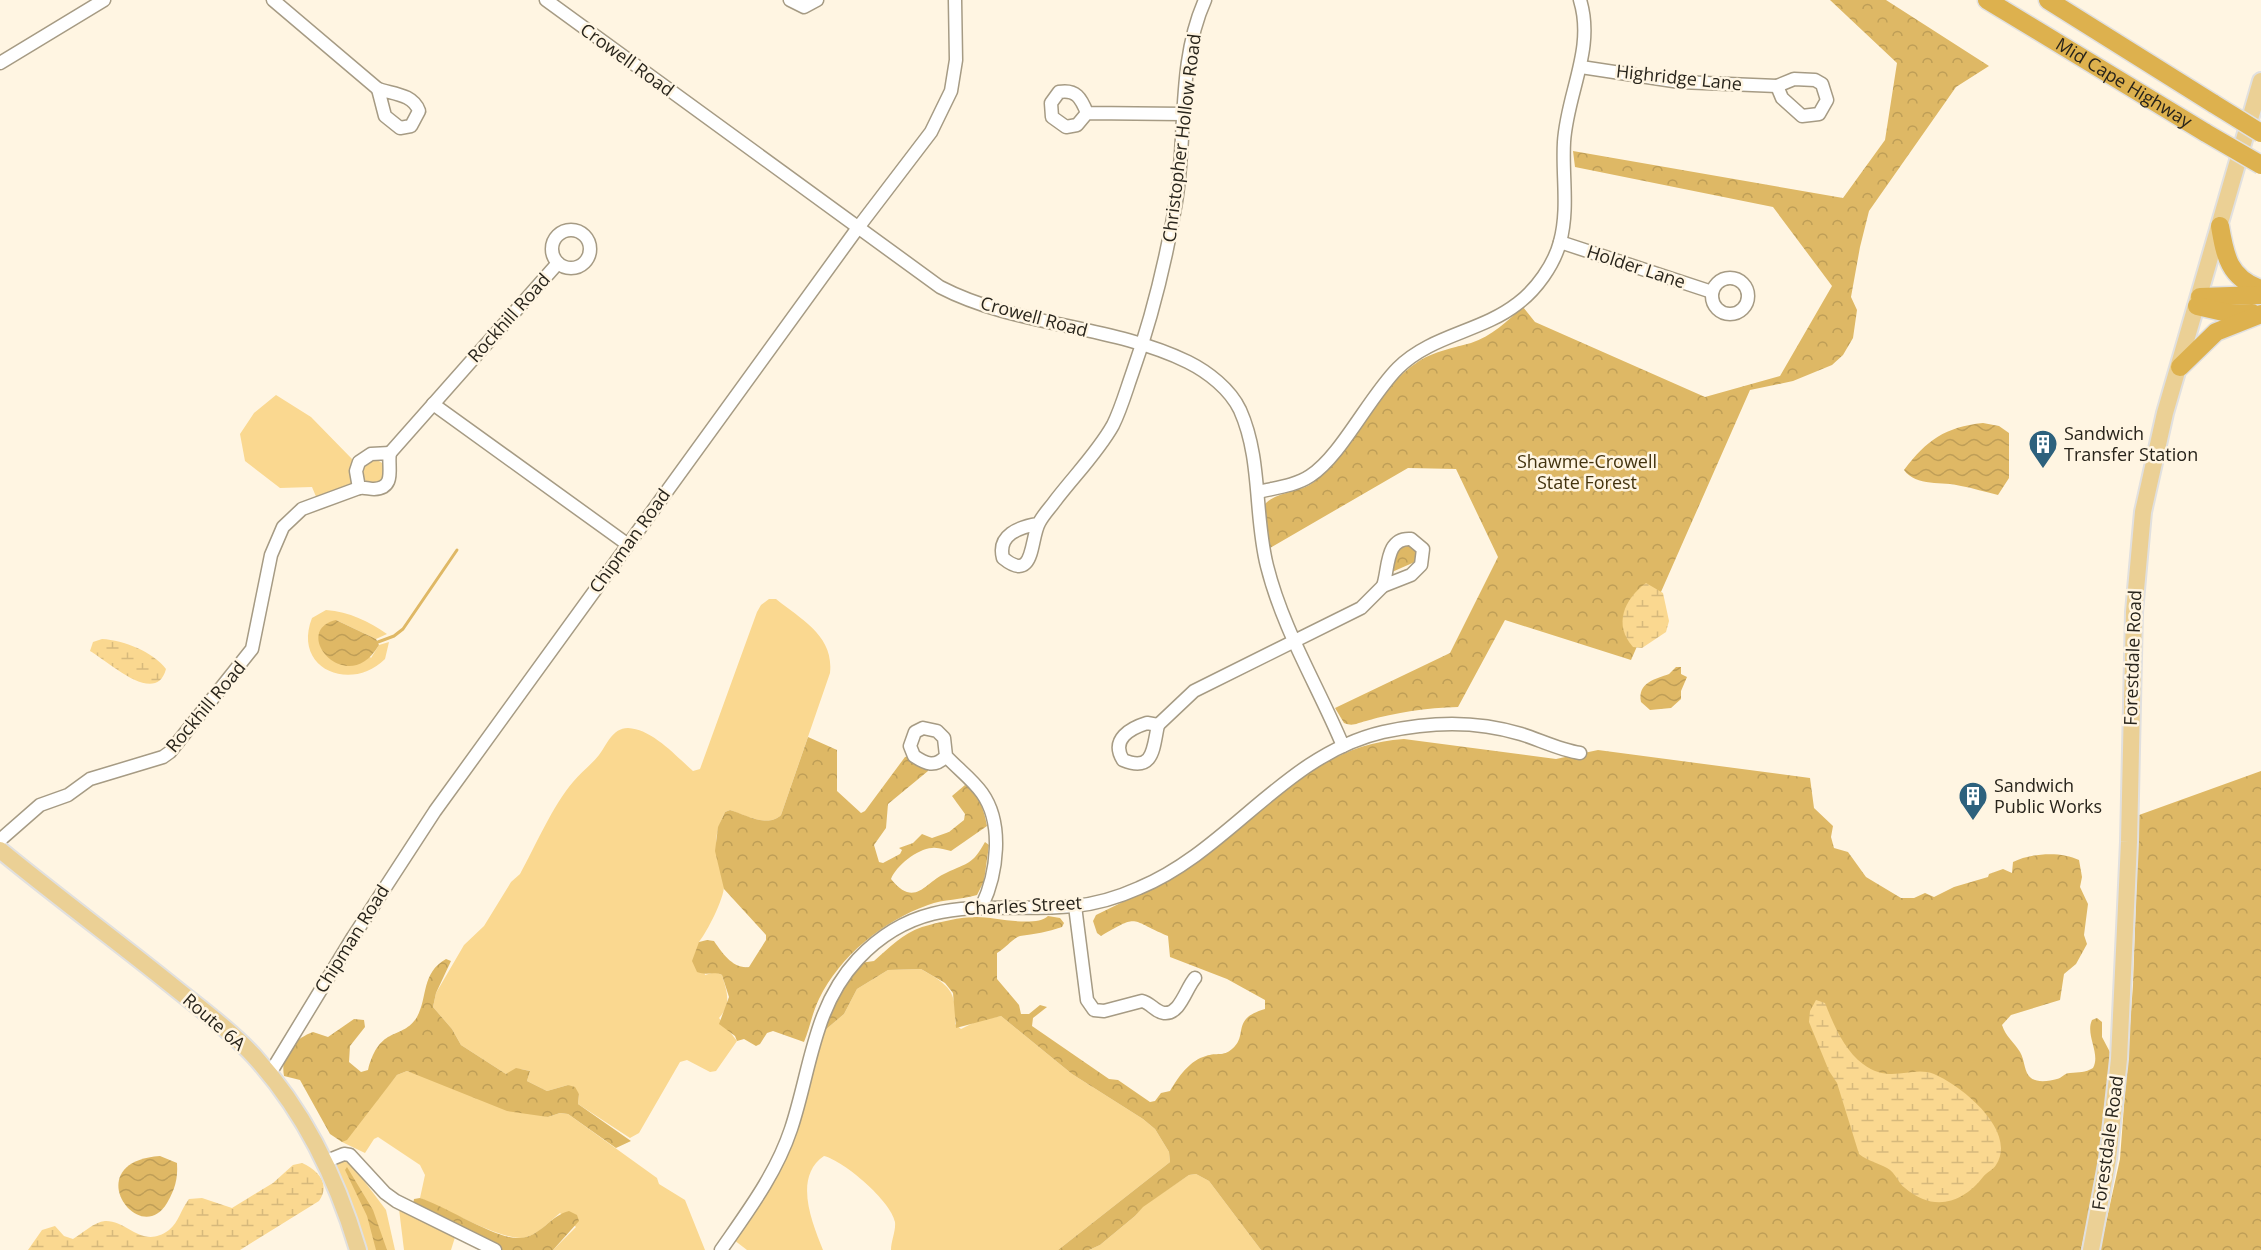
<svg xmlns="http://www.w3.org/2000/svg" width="2261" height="1250" font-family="'Open Sans',sans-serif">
<defs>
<pattern id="forest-crowns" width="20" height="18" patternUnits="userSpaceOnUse" patternTransform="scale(1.5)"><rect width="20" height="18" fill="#deb865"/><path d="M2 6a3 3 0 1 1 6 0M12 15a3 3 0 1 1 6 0" fill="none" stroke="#be9e57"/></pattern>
<pattern id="wetland-marsh" width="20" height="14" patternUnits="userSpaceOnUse" patternTransform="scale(1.5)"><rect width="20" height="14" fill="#fad890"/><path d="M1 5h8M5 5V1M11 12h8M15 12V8" fill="none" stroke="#d6b97c"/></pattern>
<pattern id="water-waves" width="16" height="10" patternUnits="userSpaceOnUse" patternTransform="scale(1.5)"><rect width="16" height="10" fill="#dfb865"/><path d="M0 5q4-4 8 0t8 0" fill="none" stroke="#bf9e57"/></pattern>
</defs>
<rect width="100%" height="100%" fill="#fff5e2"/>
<g fill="#fad890">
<polygon points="276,395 311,417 353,460 351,485 317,499 312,487 280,488 245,461 240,434 254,413"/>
<circle cx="374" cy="472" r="12"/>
<path d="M769,599H776C802,620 834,636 830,673L781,815C768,828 745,815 730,810L725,812C707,848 722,852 724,886C724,899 707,932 699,942L705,975L715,972L722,975C727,992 732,1004 719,1018L737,1041L716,1071L710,1072L687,1060L680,1062L639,1133L630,1138L578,1104L579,1094L568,1085L547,1091L527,1081L530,1071L521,1069L506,1074L461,1045L452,1029L433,1007L436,993L464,945L484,926L511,882L520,874C535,847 553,805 573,782C581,772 591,765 599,755C607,745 612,728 628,728C652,729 676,756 693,771L700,769L757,612L761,605Z"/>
<path d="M326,610C350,612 368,621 387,634L376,639L336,620L371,658L379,645L389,642L385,659C351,693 292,669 312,618Z"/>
<path d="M921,969C948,985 957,989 955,1024L961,1029L977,1021L1001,1016L1072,1074L1143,1119L1155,1129L1169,1152L1170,1162L1058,1250H891C891,1241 896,1231 895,1222C891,1201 844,1161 824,1156C793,1177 812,1222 823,1250H747L734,1240L775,1177L800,1122L824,1031L844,1014L857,989L888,970Z"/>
<path d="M407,1071L548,1117L560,1113L568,1114L657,1178L659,1184L685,1200L705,1250H553L576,1227L560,1213C549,1222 536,1237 521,1238C500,1239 441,1207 420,1198L425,1175L420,1165L378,1137L374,1139L365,1153L342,1142L397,1075Z"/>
<polygon points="342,1160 349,1161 386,1210 395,1250 364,1250 335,1167"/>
<polygon points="1196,1174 1209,1181 1261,1250 1089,1250 1100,1245 1135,1216 1143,1206 1189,1175"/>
<polygon points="399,1209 456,1234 451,1250 404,1250"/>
</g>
<g fill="url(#forest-crowns)">
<path d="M1830,0H1886L1989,66L1956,87L1869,211L1860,247L1851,297L1857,310L1853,338L1843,355L1832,365L1793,381L1750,390L1631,660L1505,620L1458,707C1426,708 1397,712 1366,721C1357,723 1353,727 1344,723L1335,708L1450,653L1498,557L1456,469L1408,468L1270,548L1265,504C1277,491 1300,493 1314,482C1356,449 1374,390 1419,361C1435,351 1453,348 1471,343C1492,336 1507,321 1523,307L1535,322L1705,397L1780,376L1832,286L1773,207L1575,167L1573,151L1843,198L1885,140L1897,63Z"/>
<polygon points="1405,543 1419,549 1417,561 1392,572 1394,555"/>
<path d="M808,737L837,750V791L861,813L865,811L905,757L908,756L928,767V771L888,804L886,828L874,845L879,862L883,863L900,854L902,850L899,848L913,843L922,834L932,838L949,832L964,820L965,814L952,796L965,785C978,790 985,813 987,826L951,851C945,850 938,847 932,848C917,849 896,866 891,879C915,909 925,882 946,873C969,862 972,865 985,842L989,845L984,881L977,895C961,900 944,899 928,905C883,921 840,956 819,999C812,1013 810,1028 804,1042L773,1031L767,1033L760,1044L756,1046L744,1039L737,1041L735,1036L719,1024L729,997L722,975C713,971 707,976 697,972L692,961L699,942L707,940L714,941C722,953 733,969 749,967L766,940V935L724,889L715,851L718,827L725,812L730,810C746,815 768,828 781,815Z"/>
<path d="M1404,739L1556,759L1598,750L1810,778L1814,808L1833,826L1831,837L1834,848L1848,852L1866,877L1901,898H1914L1925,893L1934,897L1954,887L1988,877L1989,874L2003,869L2012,873L2013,862C2031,853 2061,851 2079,860L2082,877L2080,887L2088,904L2084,935L2087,944L2076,964L2064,974L2060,1000L2011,1015L2002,1025C2006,1037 2014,1042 2020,1052C2025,1060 2024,1073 2031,1078C2037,1083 2050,1081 2057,1079C2062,1078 2064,1073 2070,1073C2079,1072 2085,1073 2093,1068C2101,1054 2085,1035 2092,1020L2097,1018L2102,1022V1037L2112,1056L2110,1083L2098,1170L2081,1250H1261L1209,1181L1196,1174L1189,1175L1143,1207L1135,1216L1100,1245L1089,1250H1058L1170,1162L1169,1152L1155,1129L1143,1119L1072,1074L1001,1016L956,1028L953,993L945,983L921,969L888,970L857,989L844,1014L824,1031L821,1029L842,986L860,963L874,961C888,949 903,933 922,927C939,922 960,917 977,917C995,917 1035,928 1048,916L1060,918L1064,923L1062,927C1048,932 1034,934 1020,936C1013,938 1005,949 997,953V979L1019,1005L1021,1014H1029L1040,1005L1047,1007L1033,1018L1032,1026L1109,1079L1118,1080L1150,1102L1155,1101L1161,1093L1170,1091C1178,1077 1190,1060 1206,1056C1217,1052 1223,1057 1232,1049C1249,1035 1230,1019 1265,1009V1000L1227,979L1170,957L1168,936C1129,920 1140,913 1101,936L1097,933L1093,921L1096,915L1176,876L1310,771C1341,753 1369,741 1404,739Z"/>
<polygon points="2261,771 2261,1250 2100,1250 2120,1159 2133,985 2139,815"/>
<path d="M446,959L451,961L436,993L433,1007L452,1029L461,1045L506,1074L516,1068L530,1071L527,1081L547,1091L568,1085L575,1087L579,1094L578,1104L631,1141L616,1148L568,1114L560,1113L548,1117L507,1111L407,1071L397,1075L347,1140L342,1142L330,1134L300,1080L284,1076C280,1054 294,1039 313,1032L328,1037L354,1019L364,1020L365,1027L350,1046L349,1062L361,1072L368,1070C380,1024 402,1041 417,1017C428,997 421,973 446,959Z"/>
<path d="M420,1198C445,1206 497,1240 520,1238C540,1237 551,1215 569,1211L577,1215L579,1221L553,1250H502L413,1204L414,1199Z"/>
</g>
<g fill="url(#wetland-marsh)">
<path d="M1646,583L1663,593L1669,621L1666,632L1642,648L1633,647C1613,625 1624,599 1646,583Z"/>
<path d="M102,639C124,640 153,652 166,669C156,707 108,661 90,651L93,642Z"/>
<path d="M1816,1000L1825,1003C1833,1024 1845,1051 1863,1064C1891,1085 1911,1065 1934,1074C1962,1086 2018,1131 1996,1165C1993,1170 1987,1172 1983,1177C1962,1204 1933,1212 1905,1188C1898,1183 1896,1173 1887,1168C1878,1163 1868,1161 1859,1154L1837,1083L1829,1071L1809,1022L1810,1011Z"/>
<path d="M302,1163C318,1170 331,1184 319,1201L240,1250H28L42,1230L55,1226L64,1236L73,1239C83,1233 94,1222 105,1221C128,1220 142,1250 169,1230C179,1222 181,1209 189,1199L202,1198L232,1208L273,1183L293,1165Z"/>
</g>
<g fill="url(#water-waves)">
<path d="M1983,423L1999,426L2009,433V478L1998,495C1985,492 1973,488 1961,486C1943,481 1916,487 1904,470C1927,440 1945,427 1983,423Z"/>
<path d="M336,620L376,639L379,645C347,700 289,631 336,620Z"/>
<path d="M1676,667H1681V674L1687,677L1681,691V699L1671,708L1650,710L1641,702C1637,682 1656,679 1669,674Z"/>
<path d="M160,1156L177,1163C178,1179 175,1189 167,1203C139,1250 77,1162 160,1156Z"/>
<polygon points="347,1167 373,1210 387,1250 376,1250 367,1216 345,1170"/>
</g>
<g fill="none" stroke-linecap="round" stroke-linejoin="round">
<polyline stroke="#dfb865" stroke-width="3" points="378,642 394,636 403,629 457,550"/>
<g stroke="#a69b84" stroke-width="15">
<g id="minor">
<polyline points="273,0 378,89"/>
<path d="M546,0L940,287C1017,327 1110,324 1188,362C1208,372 1230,389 1240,410C1262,459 1254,515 1267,566C1283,630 1318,686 1343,746"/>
<polyline points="790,0 804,7 817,0"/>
<polyline points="0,63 104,0"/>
<polyline points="1581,67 1680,82 1777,86"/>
<polygon points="1794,79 1815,80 1822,84 1827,100 1819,114 1802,116 1782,98 1777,86"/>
<path d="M378,89C393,94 413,94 419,111L411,126L400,128L385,116Z"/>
<path d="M1087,113C1081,98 1076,89 1059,92L1051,103L1052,117L1066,127L1077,125L1087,113L1184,114"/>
<circle cx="571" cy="249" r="19"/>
<polyline points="1560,242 1712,292"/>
<circle cx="1730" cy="296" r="18"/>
<polyline points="433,404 627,544"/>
<polyline points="390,453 558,263"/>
<path d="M390,453C387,466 397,488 374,489C369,489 365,487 359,488L356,471L359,462L371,454Z"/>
<path d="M1258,492C1274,488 1295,486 1310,476C1341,456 1369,397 1398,368C1431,335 1481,332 1517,304C1536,290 1554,265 1560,242C1569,209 1562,175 1564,142C1567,93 1595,49 1580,0"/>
<path d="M1038,524C1019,527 997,535 1003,558C1035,584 1030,539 1039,523C1043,515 1050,508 1055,501C1074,476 1098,452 1113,425C1121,409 1126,391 1132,374C1152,318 1166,260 1176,202C1187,136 1177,62 1205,0"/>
<path d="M1411,539L1423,549L1421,565L1411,575L1383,586C1389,569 1385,537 1411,539Z"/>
<path d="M1147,723L1158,725C1153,748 1154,773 1123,760C1110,739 1131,728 1147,723Z"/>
<polyline points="1158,725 1194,691 1361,608 1383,586"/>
<path d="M946,756L944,738L937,731L923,728L915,732L910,746L914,756C926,764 935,768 946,756C958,769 972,779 982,793C1004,824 997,874 982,906"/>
<polyline points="0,840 40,805 68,795 90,779 163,757 170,752 252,649 271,555 283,527 302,509 359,488"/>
<path d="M1075,906L1087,1000L1094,1010L1104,1011L1142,1001C1151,1003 1155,1012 1164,1013C1180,1015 1186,988 1195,978"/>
<polyline points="269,1075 353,937 435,811 857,229 931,132 951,91 956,60 955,0"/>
<polyline points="324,1162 344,1154 350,1155 385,1193 396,1201 495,1250"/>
<path d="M721,1250C748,1211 776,1174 791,1129C811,1069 813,1007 858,959C924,889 992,914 1074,906C1096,904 1119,897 1139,888C1230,850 1284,755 1383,732C1430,722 1474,720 1521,734C1540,740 1560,750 1580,753"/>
</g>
</g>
<g stroke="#e1e0df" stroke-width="20">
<g id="major">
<path d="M0,850C57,897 117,941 175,988C201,1009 231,1031 254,1056C304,1111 337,1179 358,1250"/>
<polyline points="2091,1250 2108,1159 2119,1059 2129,842 2134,612 2143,512 2165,413 2261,81"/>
</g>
</g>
<g stroke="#e1e0df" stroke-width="21">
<g id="highway">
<path id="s1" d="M1987,0L2206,133"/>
<polyline points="2048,0 2214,104"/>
<path d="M2220,226C2225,256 2229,278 2261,289"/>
<polyline points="2200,297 2261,295"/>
<polyline points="2197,306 2232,314 2252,313"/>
<polyline points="2180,367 2216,332 2261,314"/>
</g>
</g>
<use href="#minor" stroke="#fff" stroke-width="12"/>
<use href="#major" stroke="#ebd095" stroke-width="16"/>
<use href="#highway" stroke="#ddb14e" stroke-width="18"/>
<g stroke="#e1e0df" stroke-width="21" stroke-linecap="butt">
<g id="highway-bridge">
<polyline points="2214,104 2261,133"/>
<polyline points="2206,133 2261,165"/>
</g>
</g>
<use href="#highway-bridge" stroke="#ddb14e" stroke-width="18"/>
</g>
<defs>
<g id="building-pin" transform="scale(1.5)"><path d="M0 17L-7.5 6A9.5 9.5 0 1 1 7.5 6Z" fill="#2d617d" stroke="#fff5e2"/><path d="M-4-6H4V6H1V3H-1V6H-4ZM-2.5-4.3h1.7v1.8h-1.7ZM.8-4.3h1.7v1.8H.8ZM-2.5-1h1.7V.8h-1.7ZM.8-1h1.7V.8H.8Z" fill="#fff"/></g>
</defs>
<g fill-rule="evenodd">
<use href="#building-pin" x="2043" y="444"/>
<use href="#building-pin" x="1973" y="796"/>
</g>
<g text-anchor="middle" stroke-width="5" stroke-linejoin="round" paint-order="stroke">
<g font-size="18" fill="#28241b" stroke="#fff5e2">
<text transform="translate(627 60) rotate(36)" y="6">Crowell Road</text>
<text transform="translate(1679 78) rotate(6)" y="6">Highridge Lane</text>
<text dy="6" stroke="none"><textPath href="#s1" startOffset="160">Mid Cape Highway</textPath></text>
<text transform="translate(1182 138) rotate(-83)" y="6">Christopher Hollow Road</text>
<text transform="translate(1636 267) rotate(18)" y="6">Holder Lane</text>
<text transform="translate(1034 317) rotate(15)" y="6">Crowell Road</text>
<text transform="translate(509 318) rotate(-48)" y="6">Rockhill Road</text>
<text transform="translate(630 541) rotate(-54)" y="6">Chipman Road</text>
<text transform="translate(2133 658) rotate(-88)" y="6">Forestdale Road</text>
<text transform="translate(206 707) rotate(-50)" y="6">Rockhill Road</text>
<text transform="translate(1023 906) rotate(-3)" y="6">Charles Street</text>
<text transform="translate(352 939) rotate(-58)" y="6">Chipman Road</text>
<text transform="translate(214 1022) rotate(41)" y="6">Route 6A</text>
<text transform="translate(2108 1143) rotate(-82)" y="6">Forestdale Road</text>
</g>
<g font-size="18" fill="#28241b" stroke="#fff5e2" text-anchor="start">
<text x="2064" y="440">Sandwich<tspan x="2064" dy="21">Transfer Station</tspan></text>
<text x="1994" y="792">Sandwich<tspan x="1994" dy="21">Public Works</tspan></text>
</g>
<g font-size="18" fill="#43330f" stroke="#fff5e2">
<text x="1587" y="468">Shawme-Crowell<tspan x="1587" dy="21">State Forest</tspan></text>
</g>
</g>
</svg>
